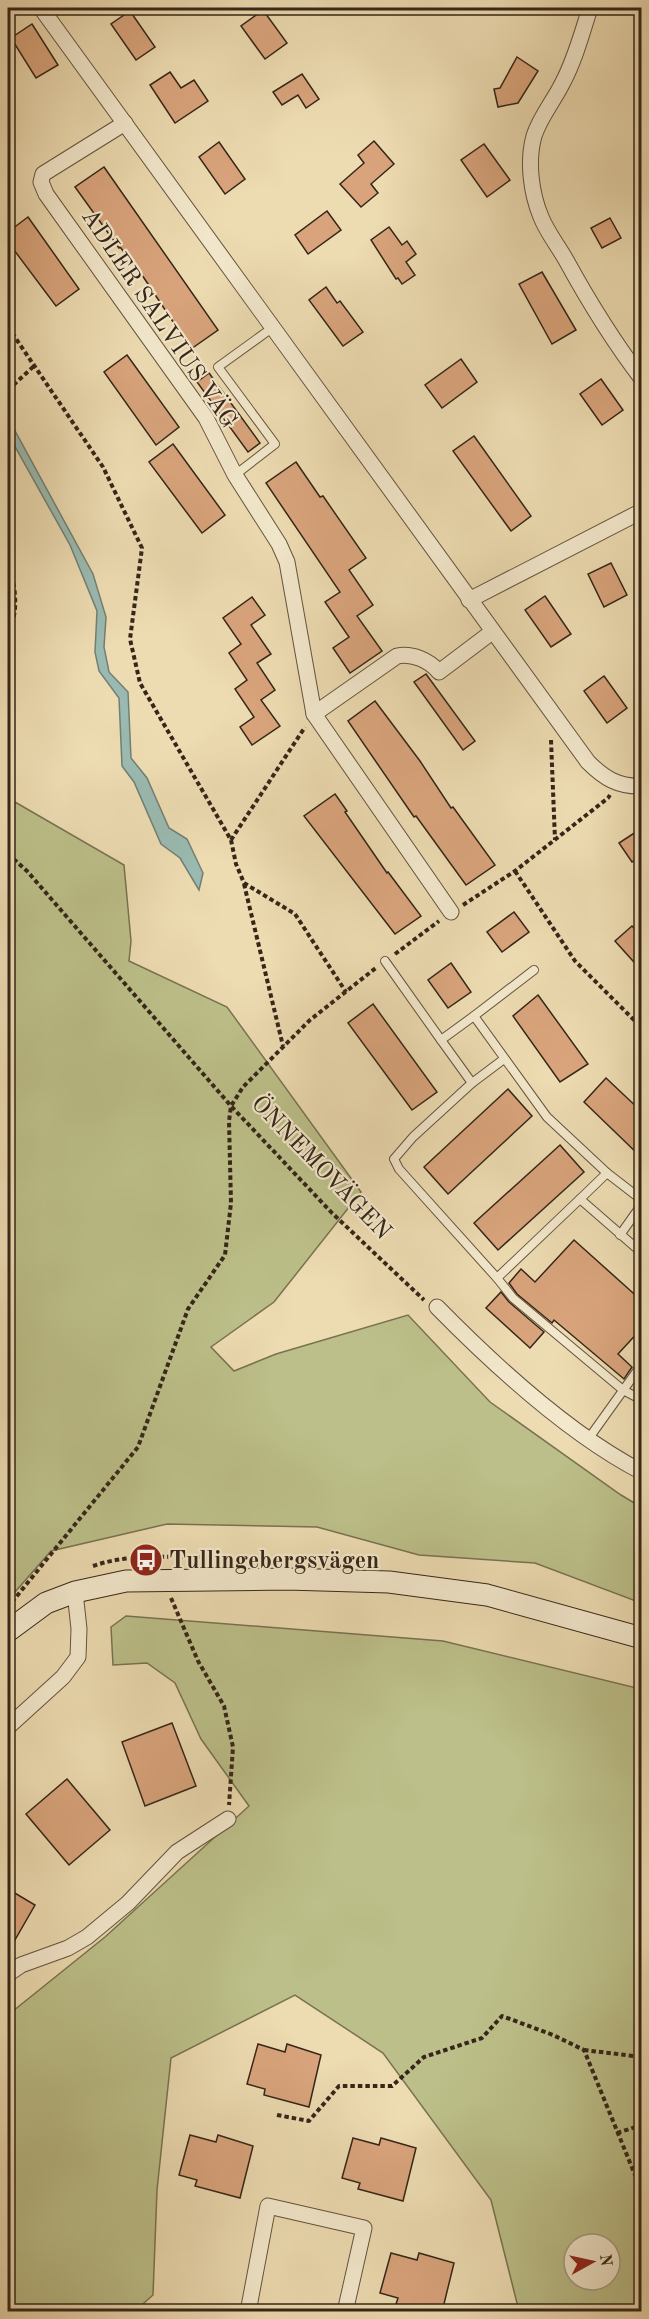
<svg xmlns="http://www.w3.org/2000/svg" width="649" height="2319" font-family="'Old Standard TT',serif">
<rect width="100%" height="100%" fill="#eddbb1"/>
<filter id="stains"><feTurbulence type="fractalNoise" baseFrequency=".00333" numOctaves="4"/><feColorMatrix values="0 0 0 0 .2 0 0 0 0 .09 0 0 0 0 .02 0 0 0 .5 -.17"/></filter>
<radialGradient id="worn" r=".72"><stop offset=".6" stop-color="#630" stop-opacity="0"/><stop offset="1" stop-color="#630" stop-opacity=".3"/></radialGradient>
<g fill="#bcbf89" stroke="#787251" stroke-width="1.5" fill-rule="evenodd">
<polygon points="8,798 124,865 131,941 129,961 227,1007 361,1192 274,1302 211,1347 234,1371 276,1354 408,1315 490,1402 621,1495 641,1507 641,1603 535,1563 419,1555 317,1527 167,1524 51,1551 8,1600"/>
<path d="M126,1616L443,1641L641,1689V2311H519L491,2200L383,2053L295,1995L171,2058L157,2190L153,2295L135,2311L8,2312V2015L105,1937L249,1806L201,1739L175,1683L147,1663L113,1665L111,1627ZM574,2244H610V2280H574Z"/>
</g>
<polygon fill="#9abab1" stroke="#727f74" stroke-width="1.5" points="8,424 14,429 93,574 106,617 104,647 109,672 128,692 131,758 147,778 169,828 187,839 203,873 199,890 180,858 161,844 134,782 122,766 119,698 99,671 95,652 97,611 70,545 8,434"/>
<g fill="#d9a47c" stroke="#352619" stroke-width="1.5">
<polygon points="263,10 287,43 265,59 241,26"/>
<polygon points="130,11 155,47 136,60 111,24"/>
<polygon points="32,24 58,65 36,78 11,38"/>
<polygon points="517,57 538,71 518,103 498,107 494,89 500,88"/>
<polygon points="170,72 181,88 194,80 208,101 175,123 150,85"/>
<polygon points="302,74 319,99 306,108 298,95 282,105 273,92"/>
<polygon points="374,141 394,164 371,184 378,193 361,207 340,184 364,163 358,155"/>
<polygon points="219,142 245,179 225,194 199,157"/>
<polygon points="484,144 510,180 487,197 461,160"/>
<polygon points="104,167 218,330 191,349 144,278 120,247 119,248 75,187"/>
<polygon points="327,211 341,230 308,254 295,235"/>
<polygon points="28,217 79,289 56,306 8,242 8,232"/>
<polygon points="610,218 621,238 602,248 591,228"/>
<polygon points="389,227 402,245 407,241 416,254 406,262 415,275 402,284 398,278 396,279 371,240"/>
<polygon points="542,272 576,330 552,344 519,284"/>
<polygon points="326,287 337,303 340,301 363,332 343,346 309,300"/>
<polygon points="127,355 179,427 156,445 104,372"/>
<polygon points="461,359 477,382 442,408 425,385"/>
<polygon points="209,373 260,443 248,452 197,382"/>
<polygon points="601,379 623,410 602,425 580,394"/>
<polygon points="474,436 531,516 511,531 453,451"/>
<polygon points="173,444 225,515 202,533 149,462"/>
<polygon points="296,462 320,497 323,496 366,558 349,570 373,605 357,616 382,651 350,673 333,648 349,637 325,602 340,592 266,483"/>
<polygon points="611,563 627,595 604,607 588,574"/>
<polygon points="545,596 571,634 551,647 525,610"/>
<polygon points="252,597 265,615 251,625 271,654 257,663 275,690 261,700 280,726 252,745 240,727 254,717 235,689 247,680 229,653 241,644 223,618"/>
<polygon points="426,674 475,741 463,750 414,682"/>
<polygon points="604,676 627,708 607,723 584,691"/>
<polygon points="375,701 420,761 451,808 453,807 495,865 466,885 416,816 414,817 348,721"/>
<polygon points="335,794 347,811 345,812 387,873 388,872 421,916 395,934 304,816"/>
<polygon points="642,828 642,856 632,862 619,843"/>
<polygon points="514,912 529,932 502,952 487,932"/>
<polygon points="632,926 642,936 642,971 615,941"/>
<polygon points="451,963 471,992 448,1008 428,980"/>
<polygon points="538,995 588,1064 560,1082 513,1016"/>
<polygon points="373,1004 437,1092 412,1110 348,1023"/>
<polygon points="606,1078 642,1112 642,1158 584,1102"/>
<polygon points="508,1089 532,1116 448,1194 424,1167"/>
<polygon points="560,1145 584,1172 498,1250 474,1223"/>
<polygon points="574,1240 642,1301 642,1328 618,1354 632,1367 624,1379 554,1320 552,1323 517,1294 509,1283 521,1269 535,1282"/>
<polygon points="501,1292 509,1302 544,1332 530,1348 486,1308"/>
<polygon points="172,1723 196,1786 145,1806 122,1742"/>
<polygon points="67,1779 110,1830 69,1865 26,1814"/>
<polygon points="8,1889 35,1905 8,1952"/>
<polygon points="258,2044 285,2052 287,2044 321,2055 309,2107 264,2095 265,2089 247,2084"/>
<polygon points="190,2135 216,2142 218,2135 253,2146 240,2198 195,2186 197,2180 179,2175"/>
<polygon points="353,2138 379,2145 381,2138 416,2148 403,2201 358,2189 360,2183 342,2178"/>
<polygon points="391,2253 417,2260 419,2253 454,2263 442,2312 426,2312 396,2304 398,2298 380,2293"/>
</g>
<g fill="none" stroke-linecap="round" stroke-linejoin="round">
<g stroke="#63533f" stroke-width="10">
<g id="lane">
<polyline points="235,475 275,444 218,367 272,328"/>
<polyline points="385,961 441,1040 474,1016 547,1117 607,1173 580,1199 642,1253"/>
<polyline points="474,1016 534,970"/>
<polyline points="441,1040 472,1083 504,1059"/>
<polyline points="472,1083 413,1137 394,1159 399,1169 497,1278 580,1199"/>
<polyline points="607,1173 642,1200"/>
<polyline points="620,1235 642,1204"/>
<polyline points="497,1278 513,1298 623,1390 642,1400"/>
<polyline points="589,1438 642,1364"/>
</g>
</g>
<g stroke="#63533f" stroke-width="17">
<g id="street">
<path d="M41,8L588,762C604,778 618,787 642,786"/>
<path d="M590,8C582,33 575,60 562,84C553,102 540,117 534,136C527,161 531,193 541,217C547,232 558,246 566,260C589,302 613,341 642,379"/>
<path d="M125,123L43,174L41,182L46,194L206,418L235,475L279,544L287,562L314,714L397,656C412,653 429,660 439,672L492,632"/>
<polyline points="469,600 642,511"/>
<polyline points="314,714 451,912"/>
<path d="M437,1307C493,1364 570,1435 642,1472"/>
<polyline points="8,1727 63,1677 78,1657 79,1629 75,1592"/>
<polyline points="8,1974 21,1965 68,1948 87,1937 128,1903 177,1852 228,1819"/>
<polyline points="248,2312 268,2206 364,2228 345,2312"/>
</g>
</g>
<g stroke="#352619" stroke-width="23">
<polyline id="secondary" points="8,1631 46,1603 75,1592 126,1581 287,1579 389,1582 487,1595 642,1638"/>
</g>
<g stroke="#352619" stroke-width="4" stroke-dasharray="4.5 3" stroke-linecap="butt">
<polyline points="8,327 103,467 142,548 130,639 140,683 231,840 236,864 244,883 295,914 346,992"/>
<polyline points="8,390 34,366"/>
<path d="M8,561C15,585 20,610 8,633"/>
<polyline points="551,740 555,840"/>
<polyline points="231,840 305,727"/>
<polyline points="8,854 27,871 231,1106 332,1213 424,1300"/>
<polyline points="515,871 575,961 642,1028"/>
<polyline points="244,884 283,1046"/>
<polyline points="463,905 515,871 608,798 610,795"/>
<polyline points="395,954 439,921"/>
<path d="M93,1566C127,1554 167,1557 202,1557L210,1559"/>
<polyline points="171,1598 198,1661 224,1706 233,1747 229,1805"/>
<polyline points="12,1602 138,1447 188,1309 225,1255 231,1203 229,1121 231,1106 243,1087 310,1020 377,967"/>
<polyline points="584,2050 642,2057"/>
<polyline points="277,2115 309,2121 339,2086 392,2086 424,2057 482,2038 502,2016 553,2035 584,2050 642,2192"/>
<polyline points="617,2133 642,2125"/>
</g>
<use href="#lane" stroke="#f3e8cc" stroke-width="8"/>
<use href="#street" stroke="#f3e8cc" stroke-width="15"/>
<use href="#secondary" stroke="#f3e8cc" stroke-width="21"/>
</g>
<defs>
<g id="bus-disc" transform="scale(1.725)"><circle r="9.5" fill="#8f2418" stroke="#f3e8cc"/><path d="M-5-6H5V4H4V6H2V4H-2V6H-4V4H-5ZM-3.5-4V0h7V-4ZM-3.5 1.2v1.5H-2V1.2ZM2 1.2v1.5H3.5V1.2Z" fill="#fff"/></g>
</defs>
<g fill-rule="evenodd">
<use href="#bus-disc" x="146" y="1560"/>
</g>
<g text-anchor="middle" stroke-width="4.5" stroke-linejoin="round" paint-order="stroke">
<g font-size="24" fill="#352619" stroke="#f3e8cc">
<text transform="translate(160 318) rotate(56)" y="8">ADLER SALVIUS VÄG</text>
<text transform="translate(322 1167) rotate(46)" y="8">ÖNNEMOVÄGEN</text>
</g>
<g font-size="24" font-weight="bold" fill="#352619" stroke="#f3e8cc" text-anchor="start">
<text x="169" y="1568">Tullingebergsvägen</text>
</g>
</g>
<rect width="649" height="2319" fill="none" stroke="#eddbb1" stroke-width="30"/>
<rect x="9" y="9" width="631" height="2301" fill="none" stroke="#352619" stroke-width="3"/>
<rect x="15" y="15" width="619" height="2289" fill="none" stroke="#352619" stroke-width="1.5"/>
<g transform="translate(592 2262) rotate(82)"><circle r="28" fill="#f3e8cc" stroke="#a79a84" stroke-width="1.5"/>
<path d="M0-4.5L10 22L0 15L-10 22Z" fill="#8f2418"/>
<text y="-9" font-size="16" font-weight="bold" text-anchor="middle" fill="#352619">N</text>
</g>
<rect width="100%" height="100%" filter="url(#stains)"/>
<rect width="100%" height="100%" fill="url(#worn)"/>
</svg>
